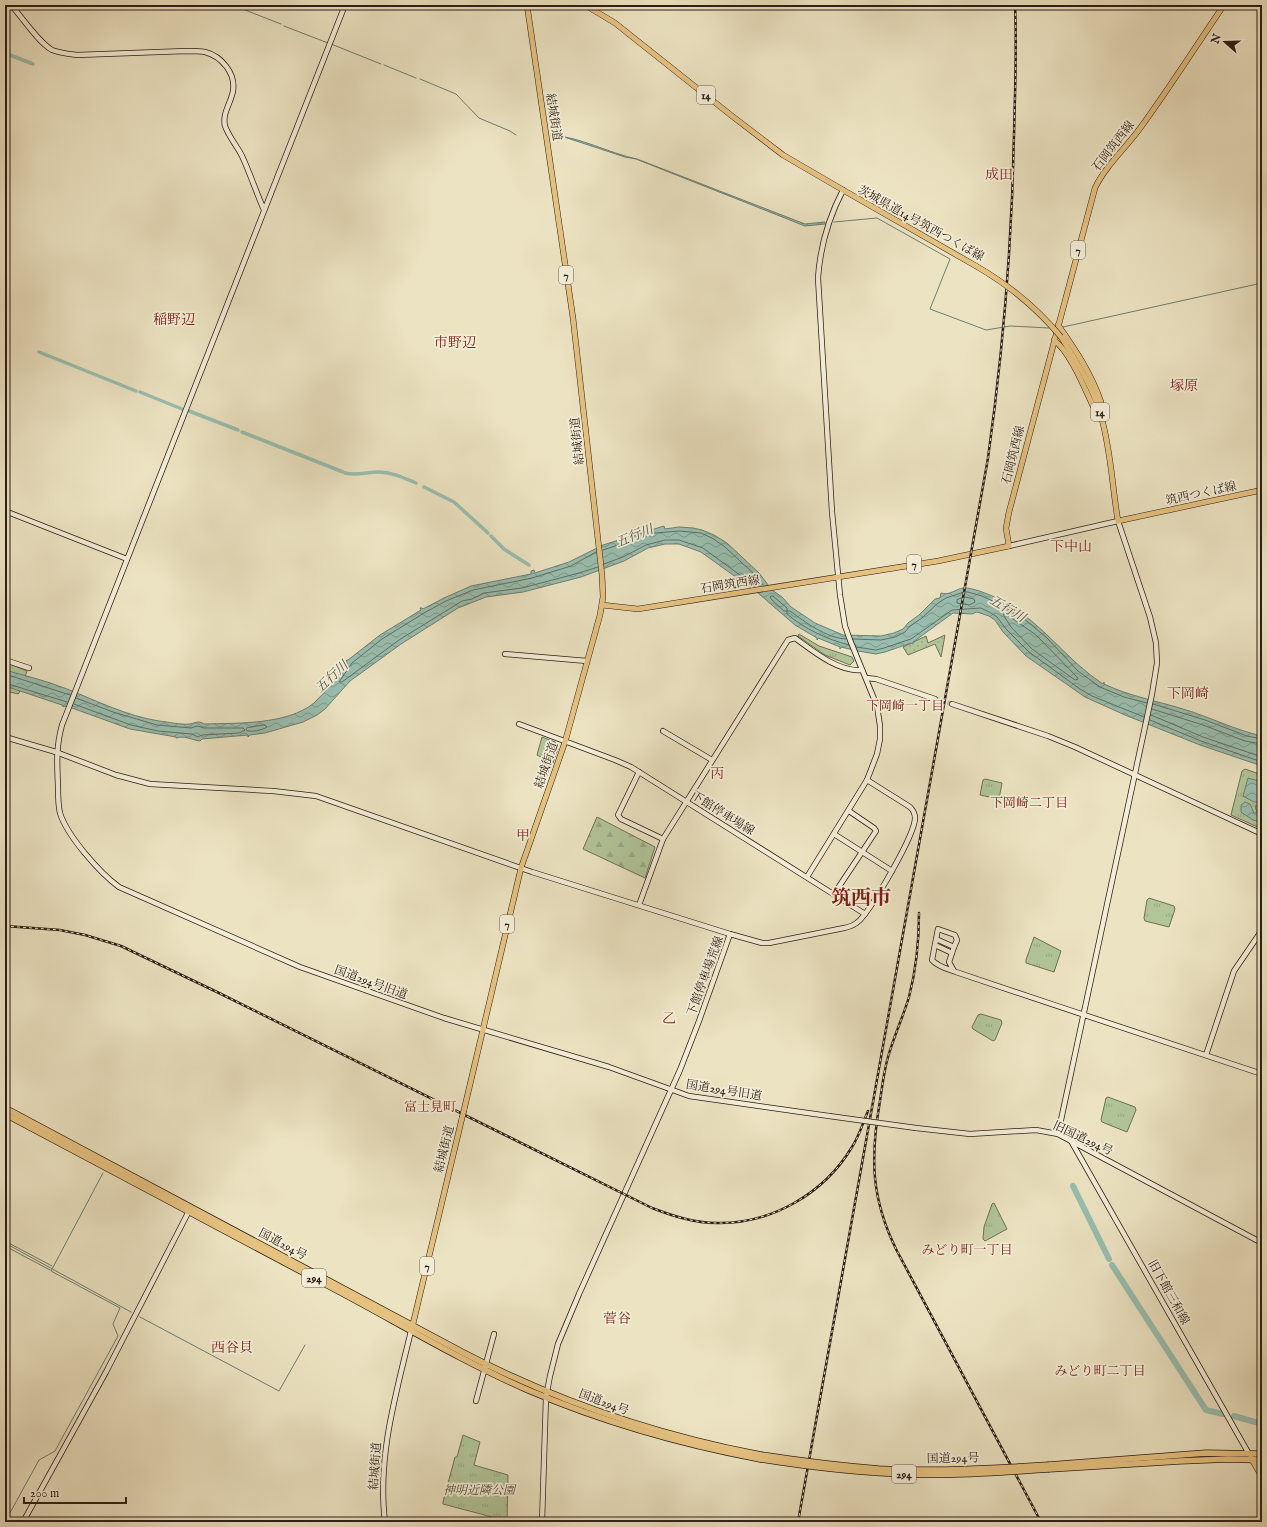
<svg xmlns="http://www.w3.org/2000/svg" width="1267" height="1527" font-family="'IM FELL English','Noto Serif JP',serif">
<defs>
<pattern id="forest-firs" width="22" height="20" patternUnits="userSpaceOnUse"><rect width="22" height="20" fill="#b1c599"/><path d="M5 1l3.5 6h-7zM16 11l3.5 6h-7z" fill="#98a983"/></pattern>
<pattern id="park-tufts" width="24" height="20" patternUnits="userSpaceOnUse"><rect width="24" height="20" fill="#b1c599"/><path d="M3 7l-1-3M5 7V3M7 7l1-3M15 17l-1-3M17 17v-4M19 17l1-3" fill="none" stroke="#98a983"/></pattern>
<pattern id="garden-dots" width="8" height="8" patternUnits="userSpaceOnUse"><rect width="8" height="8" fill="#b1c599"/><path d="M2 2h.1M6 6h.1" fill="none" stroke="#98a983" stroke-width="1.8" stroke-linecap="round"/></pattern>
<pattern id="water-waves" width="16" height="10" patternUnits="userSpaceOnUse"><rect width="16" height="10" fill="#99beaf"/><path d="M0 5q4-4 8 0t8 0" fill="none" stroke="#7d9a8d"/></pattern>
</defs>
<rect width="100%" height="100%" fill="#ece3c2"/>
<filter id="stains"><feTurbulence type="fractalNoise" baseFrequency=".005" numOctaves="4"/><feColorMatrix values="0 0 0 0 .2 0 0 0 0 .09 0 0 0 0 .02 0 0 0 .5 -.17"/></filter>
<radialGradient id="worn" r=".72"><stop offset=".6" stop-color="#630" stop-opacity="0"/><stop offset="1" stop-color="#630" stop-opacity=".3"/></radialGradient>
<polygon fill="url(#forest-firs)" stroke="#6e7156" points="597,817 655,847 645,878 583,849"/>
<g fill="url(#park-tufts)" stroke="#6e7156">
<polygon points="799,634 819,646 852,657 854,661 850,665 825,655 798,636"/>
<polygon points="5,662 27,671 19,693 18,694 10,692 5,692"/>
<polygon points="542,737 555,742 558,749 553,763 537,755"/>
<polygon points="1245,769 1262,775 1262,829 1231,815 1242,771"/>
<polygon points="985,779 1002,783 999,799 980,795 983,780"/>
<polygon points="1149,898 1174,906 1175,909 1169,927 1145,921 1144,918 1147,900"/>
<polygon points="1034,937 1061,951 1054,972 1026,963 1026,960"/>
<polygon points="981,1014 1001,1020 1002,1023 995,1040 993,1041 973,1029 972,1027 978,1015"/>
<polygon points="1108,1097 1135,1107 1136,1110 1127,1132 1102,1122 1101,1120 1106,1098"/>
<polygon points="994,1203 1007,1229 985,1241 983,1239 984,1227 992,1204"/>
<polygon points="463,1435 480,1442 474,1465 508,1475 507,1521 443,1504 443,1502 455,1457 457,1457"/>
</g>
<polygon fill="url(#garden-dots)" stroke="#6e7156" points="945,635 941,657 935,644 908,655 903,647 926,636 928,643"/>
<g fill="url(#water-waves)" stroke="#6d7e71">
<path d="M551,135C581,137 608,153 637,159L805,224L825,222V224L805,226L636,159L625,157L564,137H552Z"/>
<path d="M664,526L665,529L679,527L693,528L702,530L714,535L727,543L742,557L759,573L772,590L782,597L791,607L815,623L843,635L881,636L894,633L903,629L908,623L919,615L935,599L940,598L941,593C949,596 956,589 963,588C973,587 996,597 1004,602C1044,624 1066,660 1103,684L1104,682V684C1129,696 1157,701 1183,709C1210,717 1235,730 1262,736V766L1200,745L1125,715L1085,697L1026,656L1003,632L995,620L989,616L977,612L972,614L953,613L913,642V644L911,643L885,652L876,654L858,651L841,647L840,649V647L818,638L817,640V638L795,625L758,593L701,552L679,544H665L648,548L624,561L581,577L523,592L486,597L458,608L401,644L350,681L325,709L317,715L303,722L265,733L250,735L248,737V735L202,739L200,741C192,740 184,735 176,738V737L130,729L72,708L64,706L63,707L62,705L5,686V670C26,676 47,681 67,689C97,701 127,716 159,721C169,722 180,725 190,724C196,723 198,720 204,724C237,723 287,725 314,703C325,693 334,679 344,668L347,663L346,661L347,660H348L380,635L421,610L420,608H422L423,609L444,598L471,586L531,574V571L534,570L535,573L569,562L603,545Z"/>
<polygon points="1248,778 1262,782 1262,803 1254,802 1243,796"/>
<polygon points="1245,802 1250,804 1254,813 1257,813 1257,810 1256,810 1255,806 1262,806 1262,822 1253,820 1241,812 1241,805"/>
</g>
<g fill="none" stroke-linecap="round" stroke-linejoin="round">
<g stroke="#626e62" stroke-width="1">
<polyline points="603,550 655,533 679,531 701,533 712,538 725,547 755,575 763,585"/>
<polyline points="596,552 571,566 532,578 473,590 446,601 424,613 382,639 352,663 339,682 342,682 399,640 462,601 472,599 484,593 522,588 579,573 598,567"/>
<polyline points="604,564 623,557 646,545 665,540 679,540 703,548 756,587"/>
<polygon points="771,596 773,596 787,608 787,611 784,611 771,599"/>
<polygon points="965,597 974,599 975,602 969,605 957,603 957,600"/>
<polygon points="1004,614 1006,614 1036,635 1077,677 1078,679 1075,680 1032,649 1011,627 1004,616"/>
<path d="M846,639C826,638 805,622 790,611H787V614C805,629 826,639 849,645"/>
<polyline points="853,639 881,640 895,637 905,632 910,626 922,618 938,603 946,598 964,592 968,592 982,596 1001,605 1022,617 1047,638 1078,671 1100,687 1124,697 1147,703"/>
<polyline points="856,647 876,650 884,648 911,639 952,610 981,608 991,613 997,617 1007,630 1029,652 1080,689 1092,696 1144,717"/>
<polyline points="5,674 70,695"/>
<polyline points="5,683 67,702"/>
<polyline points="74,704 131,725 158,731 192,734 198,737 202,735 239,733 245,730 243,728 204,728 197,726 191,728 157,725 113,712 76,698"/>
<polyline points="1153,704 1205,720 1247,736 1262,739"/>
<polyline points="1152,709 1203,725 1245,741 1262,744"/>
<polyline points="1151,715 1203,737 1262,757"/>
<polyline points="1150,720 1201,741 1262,762"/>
<path d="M265,725L267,727C263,730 250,733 246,730L247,728Z"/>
</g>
<g stroke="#6d7e71" stroke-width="1">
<polyline points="232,5 281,24"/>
<polyline points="284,26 328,43"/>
<polyline points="331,44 381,64"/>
<polyline points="384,65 416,78"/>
<polyline points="420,79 456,94 479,118 510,131 516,135"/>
<polyline points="834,222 877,218 950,259 930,309 986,330 1010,326 1049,328"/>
<polyline points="1063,327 1262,283"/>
<polyline points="5,1241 52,1266"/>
<polyline points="5,1243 131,1312"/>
<polyline points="5,1246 50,1270"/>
<polyline points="140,1317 279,1391 305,1345"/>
<polyline points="5,1522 39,1460 55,1451 118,1336 113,1324 120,1308 51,1271 103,1173"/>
</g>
<g stroke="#99beaf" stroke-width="3.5">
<polyline points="5,53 33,64"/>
<polyline points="39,352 136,391"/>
<polyline points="140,392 182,409"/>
<polyline points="189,411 238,430"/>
<polyline points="242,432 343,472"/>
<path d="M345,473C357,476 367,472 379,472C392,472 404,478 416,483"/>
<polyline points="424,487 454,502 488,533"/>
<polyline points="491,536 504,549 529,565"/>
</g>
<g stroke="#99beaf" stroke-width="6">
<polyline points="1073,1186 1109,1259"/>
<polyline points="1112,1265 1206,1410 1223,1414"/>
<polyline points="1234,1416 1262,1424"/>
</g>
<polyline stroke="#c6bb9f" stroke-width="4.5" stroke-dasharray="4.5 2" stroke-linecap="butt" points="935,699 952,704"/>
<g stroke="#2c1d14" stroke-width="6">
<g id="secondary">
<path d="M11,5C22,17 38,42 52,50C60,53 69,54 77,55L186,51C192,51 199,51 205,52C221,56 236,73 233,91C231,103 222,113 225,126C229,137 237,146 242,156C250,173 256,192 264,210"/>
<path d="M345,5L62,725C56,746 57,764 58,786C58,795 58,805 60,813C67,836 100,873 119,887L300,967L444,1018L609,1067L689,1096L829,1116"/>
<polyline points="5,511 127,559"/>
<polyline points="1009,546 1118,521 1150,617 1156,643 1157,663 1152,694 1058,1134"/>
<polyline points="505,654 587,661"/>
<polyline points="5,660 29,668"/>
<polyline points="866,678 876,679 935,699"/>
<polyline points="952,704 1048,736 1075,747 1262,834"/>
<polyline points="519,724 615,760 631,767 865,914"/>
<polyline points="663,731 712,760"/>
<path d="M5,737L56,752L116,775L150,784L273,791L316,796L532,872L730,934L762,943H769L844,928C850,927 856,924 860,920C873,906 915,835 915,818C915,813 913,810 910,807L867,780"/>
<polyline points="639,772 618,815 621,819 663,839"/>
<polyline points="834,834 892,871"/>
<path d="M807,877L867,780L877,754L880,739V726L877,706L850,640L845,626L840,595L832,512L818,278C820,248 829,217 843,190"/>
<polyline points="834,894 876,831 874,828 849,811"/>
<path d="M639,905L663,839L788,640L795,638C813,651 838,672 861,670"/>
<polyline points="936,939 938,929 955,935 957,940 954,947"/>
<polyline points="935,945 952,953"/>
<path d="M954,971L949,962L954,947L936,939L932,960C938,967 948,969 956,972C1058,1006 1160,1041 1262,1074"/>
<polyline points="1206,1055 1234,971 1262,930"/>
<polyline points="916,1128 970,1134 1036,1130 1058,1134 1262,1243"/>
<polyline points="1071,1141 1249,1454"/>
<polyline points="476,1401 494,1334"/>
<polyline points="23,1522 106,1372 190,1209"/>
<path d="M385,1522C377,1457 396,1394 411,1331"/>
<polyline points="542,1522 546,1397 550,1376 558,1344 579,1294 680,1070 699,1021 730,934"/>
</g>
</g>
<g stroke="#2c1d14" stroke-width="6">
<g id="primary">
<polyline points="585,5 615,23 732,116 783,155 843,190 976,266"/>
<path d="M1061,337C1077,362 1093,387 1101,416C1111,450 1112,486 1118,521L1262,490"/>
<path d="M1054,340C1070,352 1084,387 1093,406L1099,409L1101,402C1091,373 1075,349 1058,325"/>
<path d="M602,605L638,609L938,561L1009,546L1006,528L1009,512L1095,188C1106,165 1126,148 1141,127C1170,87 1196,46 1224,5"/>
<polyline points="464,1110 521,868 565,742 600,615 603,597 602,575 573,318 527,5"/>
<polyline points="412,1328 462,1118"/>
<polyline points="1251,1458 1262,1477"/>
</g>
</g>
<g stroke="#2c1d14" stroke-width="7">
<g id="highway">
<path d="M5,1108L462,1352C556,1401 656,1435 761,1455"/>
<path d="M5,1114C112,1171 220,1228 327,1285C394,1320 459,1360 528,1390C603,1422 680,1444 760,1459"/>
<polyline points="1049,1465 1206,1453 1262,1454"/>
<polyline points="1049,1469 1180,1461 1228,1459 1262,1460"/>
</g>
</g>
<use href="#secondary" stroke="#f3edd7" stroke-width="4.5"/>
<use href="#primary" stroke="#e6c281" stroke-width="5"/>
<use href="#highway" stroke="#e6c281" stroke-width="5.5"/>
<g stroke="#2c1d14" stroke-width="2.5">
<g id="rail">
<path d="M919,913C919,941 916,970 909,997C903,1017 894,1036 888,1057C884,1071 882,1087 880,1101C870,1158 871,1199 897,1251L1041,1522"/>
<path d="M5,926L60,930L85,935L121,946L219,993L652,1208C673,1216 694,1223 717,1223C771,1224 824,1194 852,1147C859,1136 863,1123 868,1111"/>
<path d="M798,1522L988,458C1003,351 1012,243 1014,135C1015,92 1017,48 1015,5"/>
</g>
</g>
<use href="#rail" stroke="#f3edd7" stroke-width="1" stroke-dasharray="3" stroke-linecap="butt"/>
<g stroke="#2c1d14" stroke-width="6" stroke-linecap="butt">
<polyline id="secondary-bridge" points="829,1116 916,1128"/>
</g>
<g stroke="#2c1d14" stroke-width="6" stroke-linecap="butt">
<g id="primary-bridge">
<path d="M976,266C1009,285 1037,308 1061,337"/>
<polyline points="462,1118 464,1110"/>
</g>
</g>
<g stroke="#2c1d14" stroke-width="7" stroke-linecap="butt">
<g id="highway-bridge">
<path d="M761,1455C800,1461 839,1466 879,1469C936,1472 992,1469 1049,1465"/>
<path d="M760,1459C810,1467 859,1473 909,1474C956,1476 1003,1472 1049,1469"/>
</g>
</g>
<use href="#secondary-bridge" stroke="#f3edd7" stroke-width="4.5"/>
<use href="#primary-bridge" stroke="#e6c281" stroke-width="5"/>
<use href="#highway-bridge" stroke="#e6c281" stroke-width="5.5"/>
</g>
<g text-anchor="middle" stroke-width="3.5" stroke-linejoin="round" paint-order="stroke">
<g fill="#f3edd7" stroke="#685b4e" stroke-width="1">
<rect x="697" y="86" width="18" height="18" rx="3"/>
<rect x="1071" y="241" width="14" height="18" rx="3"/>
<rect x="559" y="266" width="14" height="18" rx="3"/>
<rect x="1091" y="403" width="18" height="18" rx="3"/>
<rect x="907" y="555" width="14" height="18" rx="3"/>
<rect x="500" y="915" width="14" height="18" rx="3"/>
<rect x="420" y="1257" width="14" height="18" rx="3"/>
<rect x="302" y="1269" width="24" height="18" rx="3"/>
<rect x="892" y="1465" width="24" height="18" rx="3"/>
</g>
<g font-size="11" font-weight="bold" fill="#2c1d14">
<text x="706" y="99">14</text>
<text x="1078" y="254">7</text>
<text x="566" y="279">7</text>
<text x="1100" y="416">14</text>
<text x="914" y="568">7</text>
<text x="507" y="928">7</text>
<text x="427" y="1270">7</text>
<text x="314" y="1282">294</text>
<text x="904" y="1478">294</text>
</g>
<g font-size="12" fill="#2c1d14" stroke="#f3edd7">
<text transform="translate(554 117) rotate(81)" y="4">結城街道</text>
<text transform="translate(1113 146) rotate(-52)" y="4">石岡筑西線</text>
<text transform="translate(921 223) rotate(29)" y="4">茨城県道14号筑西つくば線</text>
<text transform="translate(577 441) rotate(-96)" y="4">結城街道</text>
<text transform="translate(1013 455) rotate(-76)" y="4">石岡筑西線</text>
<text transform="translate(1201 493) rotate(-12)" y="4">筑西つくば線</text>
<text transform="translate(730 584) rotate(-9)" y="4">石岡筑西線</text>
<text transform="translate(546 765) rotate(-71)" y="4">結城街道</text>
<text transform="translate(723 813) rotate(32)" y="4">下館停車場線</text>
<text transform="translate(705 976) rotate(-70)" y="4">下館停車場荒線</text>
<text transform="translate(371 982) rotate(20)" y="4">国道294号旧道</text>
<text transform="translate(724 1090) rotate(9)" y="4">国道294号旧道</text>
<text transform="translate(1083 1138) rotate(25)" y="4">旧国道294号</text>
<text transform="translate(444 1149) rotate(-76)" y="4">結城街道</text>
<text transform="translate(283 1244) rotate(28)" y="4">国道294号</text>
<text transform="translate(1169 1292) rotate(61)" y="4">旧下館三和線</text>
<text transform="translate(604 1402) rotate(20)" y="4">国道294号</text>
<text transform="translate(953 1458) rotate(-1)" y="4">国道294号</text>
<text transform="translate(375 1466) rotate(-86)" y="4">結城街道</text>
</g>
<g font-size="12" font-style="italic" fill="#544f3c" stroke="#f3edd7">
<text x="479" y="1494">神明近隣公園</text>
</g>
<g font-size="13" font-style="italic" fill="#4d4d42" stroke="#f3edd7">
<text transform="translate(634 535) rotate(-22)" y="5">五行川</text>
<text transform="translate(1008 608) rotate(31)" y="5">五行川</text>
<text transform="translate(331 676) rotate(-43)" y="5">五行川</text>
</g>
<g font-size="13" fill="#7a1f14" stroke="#f3edd7">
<text x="905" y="710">下岡崎一丁目</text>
<text x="1029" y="807">下岡崎二丁目</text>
<text x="430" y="1111">富士見町</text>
<text x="967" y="1254">みどり町一丁目</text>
<text x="1100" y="1375">みどり町二丁目</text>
</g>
<g font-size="14" fill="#7a1f14" stroke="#f3edd7">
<text x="999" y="179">成田</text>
<text x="174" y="324">稲野辺</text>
<text x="455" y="347">市野辺</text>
<text x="1184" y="390">塚原</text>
<text x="1071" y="551">下中山</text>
<text x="1188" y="698">下岡崎</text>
<text x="717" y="778">丙</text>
<text x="523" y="840">甲</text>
<text x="669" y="1023">乙</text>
<text x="617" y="1323">菅谷</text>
<text x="232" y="1352">西谷貝</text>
</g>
<g font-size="20" font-weight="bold" fill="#7a1f14" stroke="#f3edd7">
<text x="861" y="904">筑西市</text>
</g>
</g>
<rect width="1267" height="1527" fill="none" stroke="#ece3c2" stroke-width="20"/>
<rect x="6" y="6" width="1255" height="1515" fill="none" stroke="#2c1d14" stroke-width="2"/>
<rect x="10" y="10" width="1247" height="1507" fill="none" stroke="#2c1d14"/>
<g transform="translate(1225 42) rotate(290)" stroke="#f3edd7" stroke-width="3" paint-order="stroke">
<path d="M0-3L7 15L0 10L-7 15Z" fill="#2c1d14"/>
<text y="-6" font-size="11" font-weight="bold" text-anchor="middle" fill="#2c1d14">N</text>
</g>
<path d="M24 1497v6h102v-6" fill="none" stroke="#2c1d14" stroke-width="2"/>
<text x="30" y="1497" font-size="12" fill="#2c1d14" stroke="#f3edd7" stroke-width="3" paint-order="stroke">200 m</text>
<rect width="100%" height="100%" filter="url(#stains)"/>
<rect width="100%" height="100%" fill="url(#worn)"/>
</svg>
